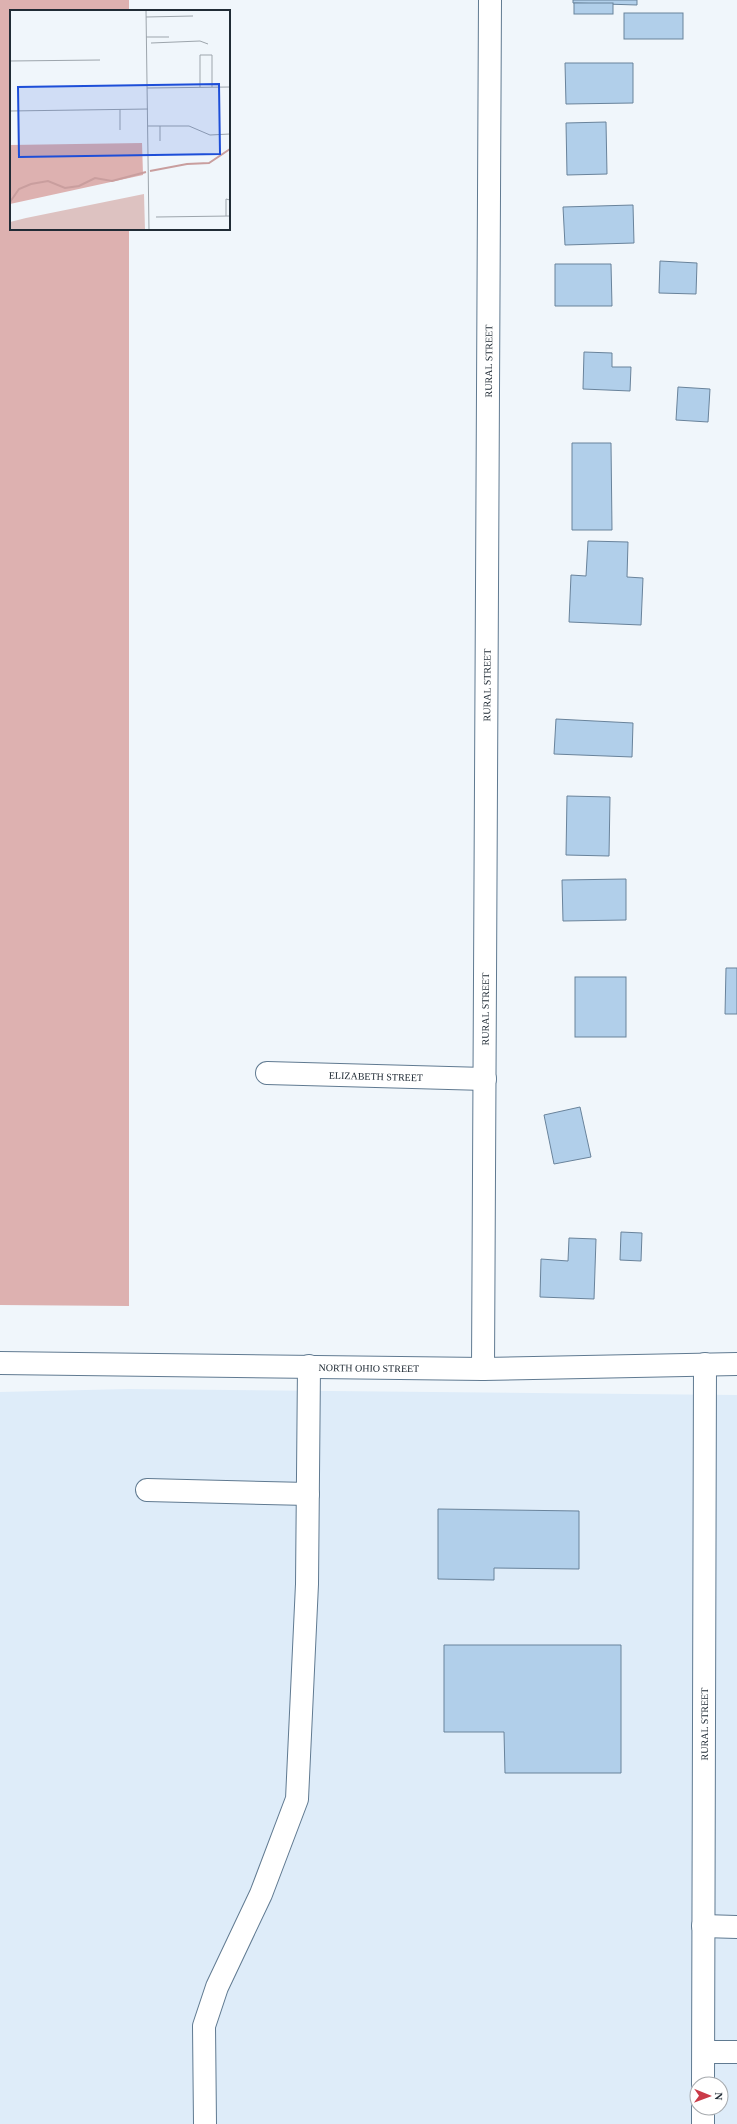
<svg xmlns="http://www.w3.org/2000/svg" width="737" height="2124" font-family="'Times New Roman',serif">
<rect width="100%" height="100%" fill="#f0f6fb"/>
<path fill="#deecf9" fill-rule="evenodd" d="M129,1389L737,1395V2124H0V1392ZM697,2084H721V2108H697Z"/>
<polygon fill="#ddb1b0" points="0,0 129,0 129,11 11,11 11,229 129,229 129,1306 0,1305"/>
<g fill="#b1cfea" stroke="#69839b">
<polygon points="573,0 637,0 637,5 573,3"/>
<rect x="574" y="3" width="39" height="11"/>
<rect x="624" y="13" width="59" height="26"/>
<polygon points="565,63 633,63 633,103 566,104"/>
<polygon points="606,122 607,174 567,175 566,123"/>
<polygon points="633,205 634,243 565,245 563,207"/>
<polygon points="660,261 697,263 696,294 659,293"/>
<polygon points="555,264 611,264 612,306 555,306"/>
<polygon points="584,352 612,353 612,367 631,367 630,391 583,389"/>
<polygon points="678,387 710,389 708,422 676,420"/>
<polygon points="572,443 611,443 612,530 572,530"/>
<polygon points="588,541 628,542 627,577 643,578 641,625 569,622 571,575 586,576"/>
<polygon points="556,719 633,723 632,757 554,754"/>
<polygon points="567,796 610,797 609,856 566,855"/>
<polygon points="626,879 626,920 563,921 562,880"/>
<polygon points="726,968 737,968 737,1014 725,1014"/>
<rect x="575" y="977" width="51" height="60"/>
<polygon points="580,1107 591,1157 554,1164 544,1115"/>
<polygon points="621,1232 642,1233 641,1261 620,1260"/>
<polygon points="569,1238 596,1239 594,1299 540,1297 541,1259 568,1261"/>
<polygon points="438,1509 579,1511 579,1569 494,1568 494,1580 438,1579"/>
<polygon points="444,1645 621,1645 621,1773 505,1773 504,1732 444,1732"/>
</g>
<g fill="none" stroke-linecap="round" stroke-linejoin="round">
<g stroke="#607a91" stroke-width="24">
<g id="minor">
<path id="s1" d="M267,1073L485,1079"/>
<path id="s2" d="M0,1363L483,1369L737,1364"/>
<path id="s3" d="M483,1369L490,0"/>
<polyline points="147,1490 308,1494"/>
<polyline points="703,1926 737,1927"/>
<polyline points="704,2052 737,2052"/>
<path id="s4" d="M703,2084L705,1364"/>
<polyline points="205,2124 204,2026 217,1987 261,1894 297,1799 307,1584 309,1366"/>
<polyline points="703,2124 703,2108"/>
</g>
</g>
<use href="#minor" stroke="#fff" stroke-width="22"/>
</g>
<g text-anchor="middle" stroke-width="3" stroke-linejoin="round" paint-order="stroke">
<g font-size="10" fill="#202b35" stroke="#fff">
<text dy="4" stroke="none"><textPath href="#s3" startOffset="1008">RURAL STREET</textPath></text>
<text dy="4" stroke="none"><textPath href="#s3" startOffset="684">RURAL STREET</textPath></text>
<text dy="4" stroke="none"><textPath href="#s3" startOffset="360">RURAL STREET</textPath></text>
<text dy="4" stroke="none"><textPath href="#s1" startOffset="109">ELIZABETH STREET</textPath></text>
<text dy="4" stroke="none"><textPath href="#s2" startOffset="369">NORTH OHIO STREET</textPath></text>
<text dy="4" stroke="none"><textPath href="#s4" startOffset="360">RURAL STREET</textPath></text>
</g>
</g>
<g transform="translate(10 10)">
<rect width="220" height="220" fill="#f0f6fb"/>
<path d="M134,184L135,220H0V212L16,208Z" fill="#ddc2c1"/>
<path d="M132,133L133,165L0,194V135Z" fill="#ddb1b0"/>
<path fill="none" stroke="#c99e9e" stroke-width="2" d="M140,161L177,154L199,153L220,139M0,192L9,179L21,174L38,171L55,178L69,176L85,168L102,171L136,162"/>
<path fill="none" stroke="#9da5ac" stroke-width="1" d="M136,0L139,220M136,7L183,6M136,27H159M141,33L190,31L198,34M0,51L90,50M190,77V45H202V77M137,78L220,77M0,101L138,99M138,116H179L200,125L220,124M110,120V99M150,131V116M216,206V189L220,190M146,207L220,206"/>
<path fill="#1d4ed8" fill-opacity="0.15" stroke="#1d4ed8" stroke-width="2" d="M209,74L210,144L9,147L8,77Z"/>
<rect width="220" height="220" fill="none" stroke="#202b35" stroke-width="2"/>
</g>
<g transform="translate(709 2096) rotate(91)"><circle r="19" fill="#ffffff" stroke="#a6aaae"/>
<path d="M0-3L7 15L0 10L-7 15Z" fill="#ca3a48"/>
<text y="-6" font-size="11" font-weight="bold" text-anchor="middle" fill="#202b35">N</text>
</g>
</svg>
